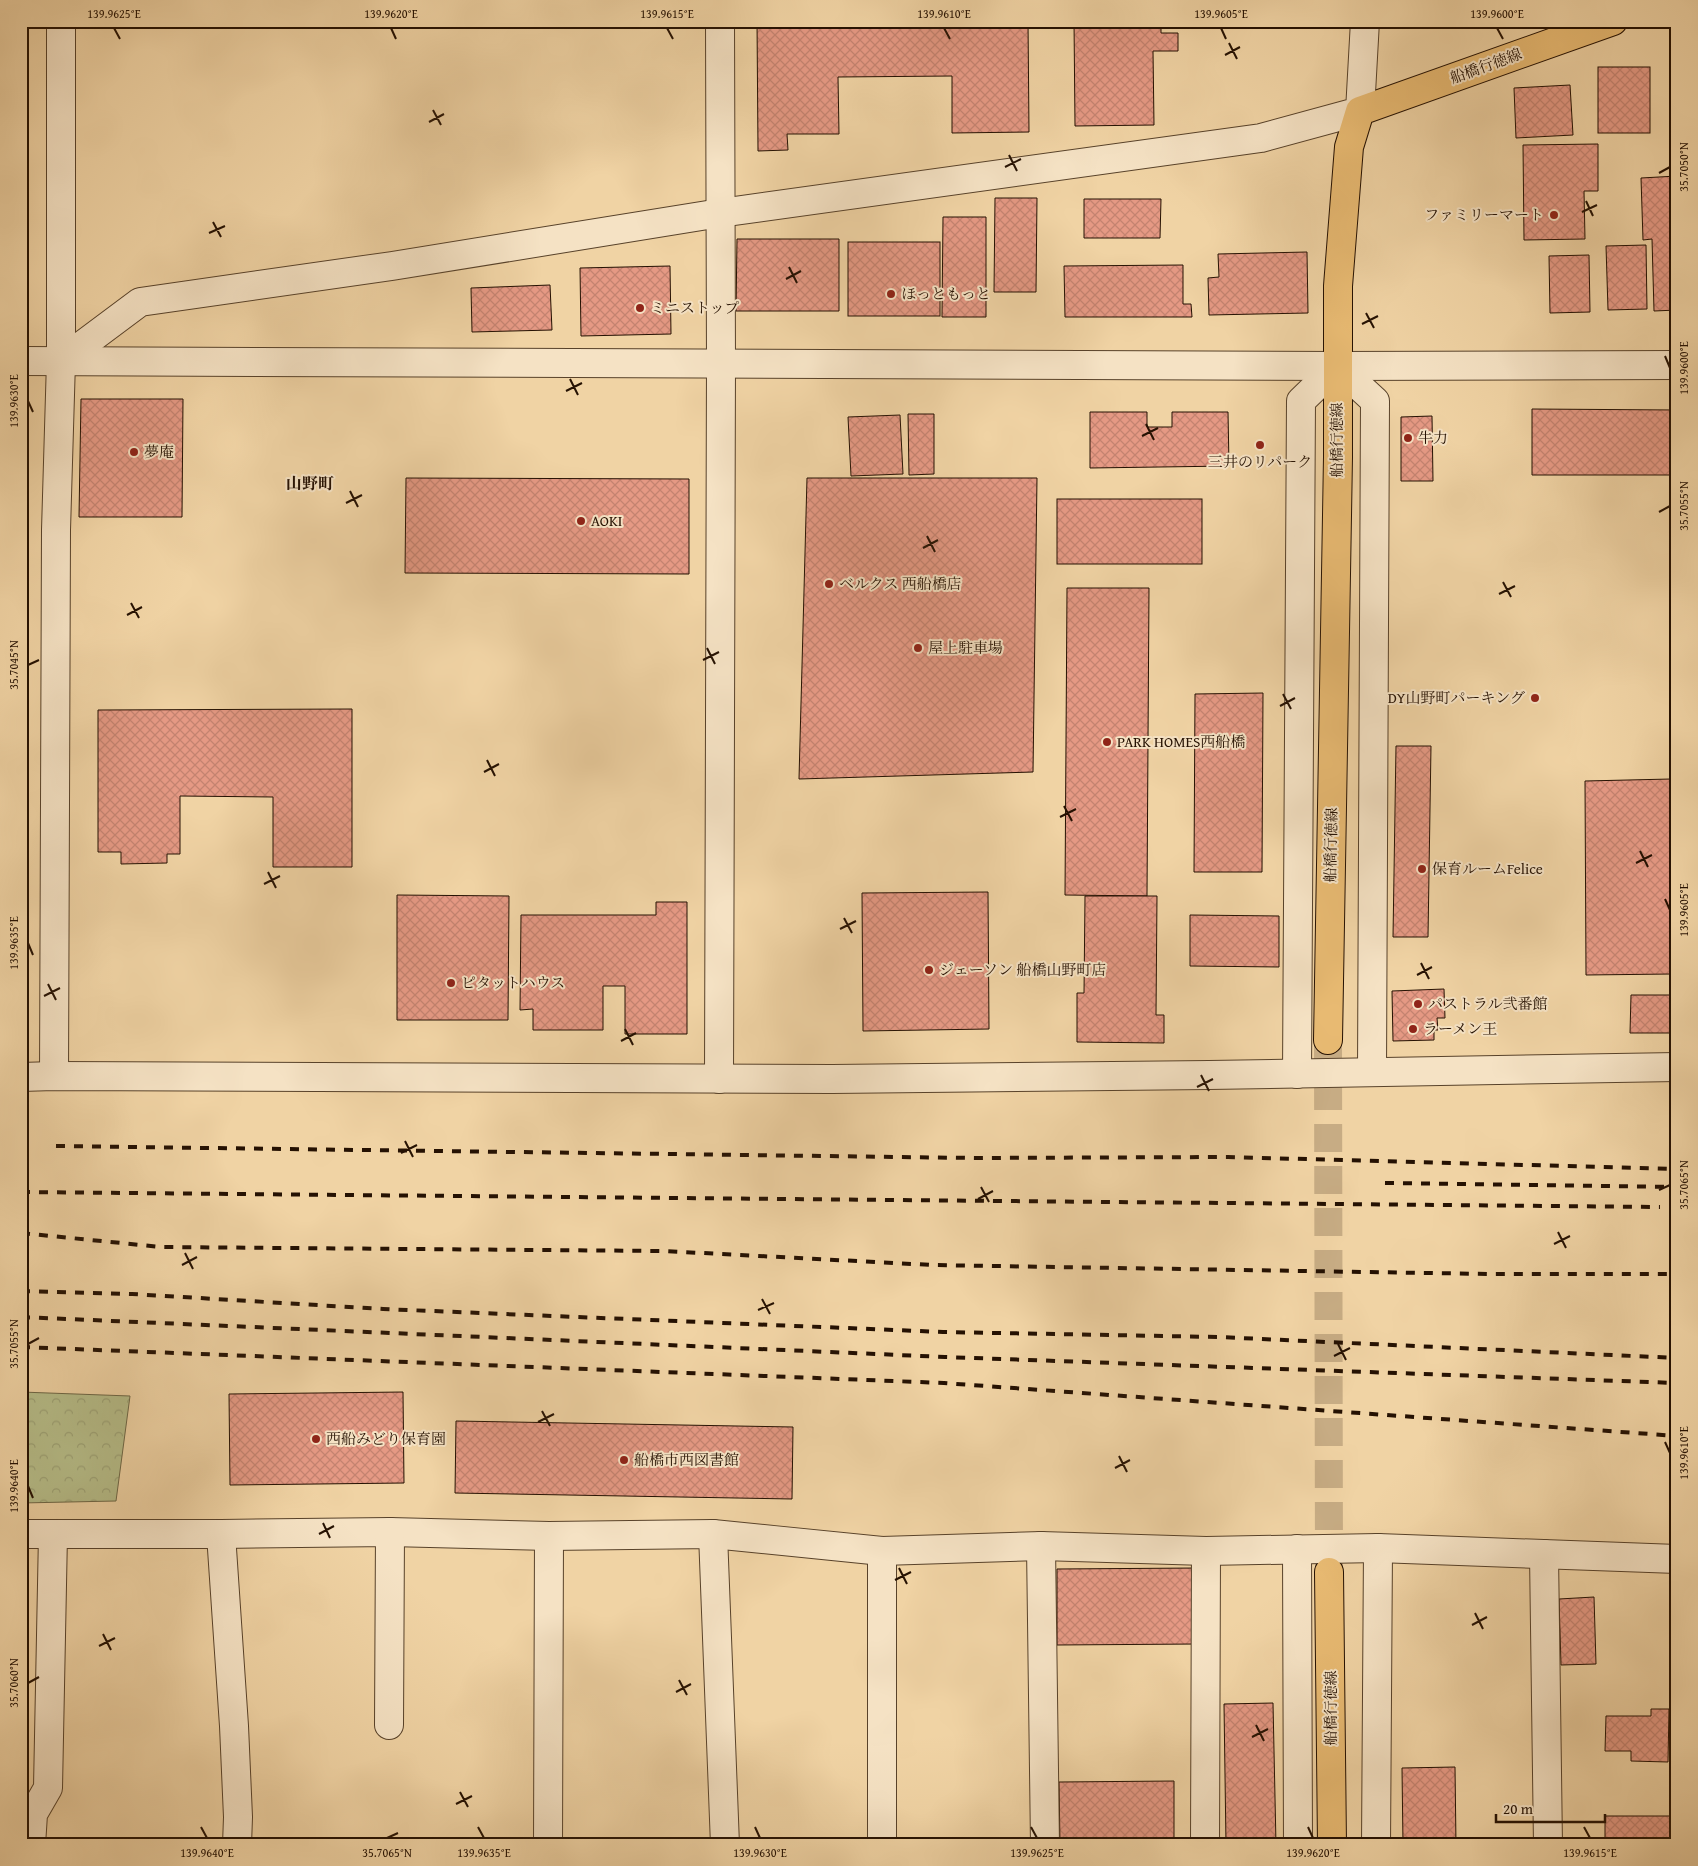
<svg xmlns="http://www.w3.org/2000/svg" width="1698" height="1866" font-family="'Gentium Book Plus','Noto Serif JP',serif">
<defs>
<pattern id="forest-crowns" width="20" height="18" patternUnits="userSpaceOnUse" patternTransform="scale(1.25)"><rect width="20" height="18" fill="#b6bd89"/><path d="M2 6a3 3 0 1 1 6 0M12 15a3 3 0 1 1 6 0" fill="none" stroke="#9ca175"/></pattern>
<pattern id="building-cross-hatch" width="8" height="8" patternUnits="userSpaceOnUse" patternTransform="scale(1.25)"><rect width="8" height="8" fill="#e59984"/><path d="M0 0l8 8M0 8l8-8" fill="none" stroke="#c48370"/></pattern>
</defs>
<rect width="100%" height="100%" fill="#f0d3a4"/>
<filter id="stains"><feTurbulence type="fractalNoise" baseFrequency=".004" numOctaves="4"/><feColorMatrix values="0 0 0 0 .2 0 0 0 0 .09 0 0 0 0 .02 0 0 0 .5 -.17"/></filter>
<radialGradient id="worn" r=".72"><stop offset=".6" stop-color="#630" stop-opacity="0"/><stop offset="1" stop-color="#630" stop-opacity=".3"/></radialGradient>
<polygon fill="url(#forest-crowns)" stroke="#6e6746" points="21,1392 130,1396 116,1501 21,1503"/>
<g fill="url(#building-cross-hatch)" stroke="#251102">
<polygon points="757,21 1028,21 1029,132 952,133 952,76 838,77 839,134 787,134 788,150 758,151"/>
<polygon points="1074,21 1161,21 1161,33 1178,33 1178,51 1153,51 1154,125 1075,126"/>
<rect x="1598" y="67" width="52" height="66"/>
<polygon points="1570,85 1573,135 1516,138 1514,88"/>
<polygon points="1598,144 1598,191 1584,191 1585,239 1524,240 1523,145"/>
<polygon points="1677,176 1677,310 1654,311 1652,239 1643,240 1641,178"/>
<polygon points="995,198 1037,198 1036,292 994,292"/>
<polygon points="1084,199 1161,199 1160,238 1084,238"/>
<polygon points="943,217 986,217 986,317 942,317"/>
<polygon points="737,239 839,239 839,311 736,311"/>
<rect x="848" y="242" width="92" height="74"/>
<polygon points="1646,245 1647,309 1608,310 1606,246"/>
<polygon points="1307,252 1308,313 1209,315 1208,278 1219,277 1218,254"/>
<polygon points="1589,255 1590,312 1550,313 1549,256"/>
<polygon points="1183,265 1183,304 1191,304 1192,317 1065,317 1064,266"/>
<polygon points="670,266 671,334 581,336 580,268"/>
<polygon points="550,285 552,330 472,332 471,288"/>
<polygon points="81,399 183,399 182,517 79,517"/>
<polygon points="1532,409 1677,410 1677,475 1532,475"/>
<polygon points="1090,412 1147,412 1147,427 1172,427 1172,412 1228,412 1229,466 1090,468"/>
<polygon points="908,414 934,414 934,474 909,475"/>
<polygon points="900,415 903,474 851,476 848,417"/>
<polygon points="1432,416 1433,481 1401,481 1401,417"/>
<polygon points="406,478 689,479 689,574 405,573"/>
<polygon points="807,478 1037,478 1033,772 799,779"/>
<rect x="1057" y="499" width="145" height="65"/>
<polygon points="1067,588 1149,588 1147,896 1065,895"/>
<polygon points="1263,693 1262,872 1194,872 1195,694"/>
<polygon points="352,709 352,867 273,867 273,797 180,796 180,854 167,854 167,863 121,864 121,852 98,852 98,710"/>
<polygon points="1396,746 1431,746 1428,937 1393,937"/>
<polygon points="1671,779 1671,814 1677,814 1677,827 1671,827 1672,898 1677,898 1677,936 1672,936 1672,974 1586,975 1585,781"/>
<polygon points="988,892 989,1029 863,1031 862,893"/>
<polygon points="397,895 509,896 508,1020 397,1020"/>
<polygon points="1085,896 1157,896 1156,1015 1164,1015 1164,1043 1077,1042 1077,993 1084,993"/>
<polygon points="656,902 687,902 687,1034 625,1034 625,986 603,986 603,1030 533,1030 533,1009 520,1010 521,915 656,915"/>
<polygon points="1190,915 1279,916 1279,967 1190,966"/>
<polygon points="1444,989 1445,1018 1437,1018 1438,1030 1434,1030 1434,1040 1393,1041 1392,991"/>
<polygon points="1631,995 1677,995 1677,1033 1630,1033"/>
<polygon points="403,1392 404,1483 230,1485 229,1394"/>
<polygon points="456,1421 793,1427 792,1499 455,1493"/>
<polygon points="1196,1568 1196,1644 1057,1645 1057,1569"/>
<polygon points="1594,1597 1596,1664 1561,1665 1559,1599"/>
<polygon points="1273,1703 1276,1845 1226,1845 1224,1704"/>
<polygon points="1651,1709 1669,1709 1668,1762 1631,1761 1631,1751 1605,1751 1606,1716 1651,1716"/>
<polygon points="1455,1767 1456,1845 1403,1845 1402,1768"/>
<polygon points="1174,1781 1174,1845 1060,1845 1059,1782"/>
<rect x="1605" y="1816" width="66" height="29"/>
</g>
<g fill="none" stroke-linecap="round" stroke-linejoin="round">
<polyline stroke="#c7ac84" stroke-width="28" stroke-dasharray="28 14" stroke-linecap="butt" points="1328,1040 1329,1572"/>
<g stroke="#58422a" stroke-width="30">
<g id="minor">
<polyline points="21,361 1337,366 1677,365"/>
<polyline points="61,361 140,302 392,266 720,213 1261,138 1360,111 1365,21"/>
<polyline points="1297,1074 1301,401 1337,366 1375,401 1372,1072"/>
<polyline points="54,1076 56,530 61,361 61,21"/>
<polyline points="21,1077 54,1076 832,1079 1209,1075 1677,1067"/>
<polyline points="719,1079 721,363 720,21"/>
<polyline points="21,1534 221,1534 390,1532 549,1536 713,1534 882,1551 1041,1546 1206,1551 1378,1548 1677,1559"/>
<polyline points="221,1534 234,1726 238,1817 237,1845"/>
<polyline points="713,1534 725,1845"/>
<polyline points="1041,1546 1045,1845"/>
<polyline points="1297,1549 1298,1845"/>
<polyline points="1544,1554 1548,1845"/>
<polyline points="389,1725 390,1532"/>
<polyline points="31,1845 33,1814 48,1788 53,1534"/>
<polyline points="548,1845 549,1536"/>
<polyline points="882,1845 882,1551"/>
<polyline points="1205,1845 1206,1551"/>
<polyline points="1376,1845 1378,1548"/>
</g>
</g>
<g stroke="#251102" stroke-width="30">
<g id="major">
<polyline points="1328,1040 1338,457 1338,286 1349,147 1360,111 1613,21"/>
<polyline points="1329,1572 1332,1845"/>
</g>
</g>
<use href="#minor" stroke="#f5e2c4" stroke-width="28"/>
<use href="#major" stroke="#e8ba72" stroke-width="28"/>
<g stroke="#251102" stroke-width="4" stroke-dasharray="9 9" stroke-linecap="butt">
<polyline points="56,1146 975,1158 1228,1157 1677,1169"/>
<polyline points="1385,1183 1677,1187"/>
<polyline points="21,1192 1660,1207"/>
<polyline points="21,1233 161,1247 664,1251 932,1265 1490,1274 1677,1274"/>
<polyline points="21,1291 132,1294 383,1309 943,1332 1218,1337 1677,1358"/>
<polyline points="21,1317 945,1357 1677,1383"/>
<polyline points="21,1347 944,1383 1677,1436"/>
</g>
</g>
<path fill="none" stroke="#251102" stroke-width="2" d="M114,28L120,39M391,28L396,39M667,28L673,39M944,28L950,39M1221,28L1226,39M1497,28L1503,39M1229,43L1237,59M1225,55L1240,47M433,110L441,125M429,122L444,114M1009,155L1017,171M1005,167L1021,159M1659,173L1670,167M1586,201L1593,216M1582,212L1597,205M213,222L221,237M209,233L225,226M789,267L797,283M786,279L801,271M1366,313L1374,328M1362,324L1378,316M1665,356L1670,368M570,379L578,395M566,391L582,383M28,401L33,412M1146,424L1154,440M1142,436L1158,428M350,491L358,507M346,503L362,495M1659,512L1670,506M927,536L935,552M923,548L938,540M1503,582L1511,597M1499,594L1515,586M131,603L139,618M127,615L142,607M707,648L715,664M703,660L719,652M28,665L39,660M1283,694L1291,709M1280,706L1295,698M487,760L495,776M484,772L499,764M1064,806L1072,821M1060,817L1076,809M1640,851L1648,867M1636,863L1652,855M268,872L276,888M264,884L280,876M1665,899L1670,910M844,918L852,933M840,929L856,921M28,943L33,955M1421,963L1429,979M1417,975L1432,967M48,984L56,1000M44,996L60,988M625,1029L633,1045M621,1041L636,1033M1201,1075L1209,1091M1197,1087L1213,1079M405,1141L413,1157M401,1153L417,1145M981,1187L989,1202M1659,1190L1670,1185M978,1199L993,1191M1558,1232L1566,1248M1554,1244L1570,1236M185,1253L193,1269M182,1265L197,1257M762,1299L770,1314M758,1310L774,1303M28,1344L39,1338M1338,1344L1346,1360M1334,1356L1350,1348M542,1411L550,1426M538,1422L554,1414M1665,1442L1670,1453M1119,1456L1127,1472M1115,1468L1130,1460M28,1486L33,1498M323,1523L330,1538M319,1534L334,1526M899,1568L907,1584M895,1580L911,1572M1475,1613L1483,1629M1472,1625L1487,1617M103,1634L111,1650M99,1646L115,1638M679,1680L687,1695M28,1683L39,1677M676,1692L691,1684M1256,1725L1264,1741M1252,1737L1268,1729M460,1792L468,1807M456,1804L472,1796M201,1827L207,1838M478,1827L484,1838M755,1827L760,1838M1031,1827L1037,1838M1308,1827L1313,1838M1584,1827L1590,1838M387,1838L398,1833"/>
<g fill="#8f2418" stroke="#f5e2c4" stroke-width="2">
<circle cx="1554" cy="215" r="5"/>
<circle cx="891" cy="294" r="5"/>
<circle cx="640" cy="308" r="5"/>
<circle cx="1408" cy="438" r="5"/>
<circle cx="1260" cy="445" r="5"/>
<circle cx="134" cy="452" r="5"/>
<circle cx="581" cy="521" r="5"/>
<circle cx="829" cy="584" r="5"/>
<circle cx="918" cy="648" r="5"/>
<circle cx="1535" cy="698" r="5"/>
<circle cx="1107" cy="742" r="5"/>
<circle cx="1422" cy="869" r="5"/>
<circle cx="929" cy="970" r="5"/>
<circle cx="451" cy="983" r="5"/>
<circle cx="1418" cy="1004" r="5"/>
<circle cx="1413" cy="1029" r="5"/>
<circle cx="316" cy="1439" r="5"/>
<circle cx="624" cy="1460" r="5"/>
</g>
<g text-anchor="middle" stroke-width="4" stroke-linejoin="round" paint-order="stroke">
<g font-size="15" fill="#251102" stroke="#f5e2c4">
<text transform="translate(1486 66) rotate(-20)" y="5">船橋行徳線</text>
<text transform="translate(1337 440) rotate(-90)" y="5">船橋行徳線</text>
<text transform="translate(1331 845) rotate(-89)" y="5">船橋行徳線</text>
<text transform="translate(1331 1708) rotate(-90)" y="5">船橋行徳線</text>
</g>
<g font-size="15" fill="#251102" stroke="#f5e2c4" text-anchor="start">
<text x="1544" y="220" text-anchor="end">ファミリーマート</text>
<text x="901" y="299">ほっともっと</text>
<text x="650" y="313">ミニストップ</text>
<text x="1418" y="443">牛力</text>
<text x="144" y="457">夢庵</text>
<text x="1260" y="467" text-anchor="middle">三井のリパーク</text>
<text x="591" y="526">AOKI</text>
<text x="839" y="589">ベルクス 西船橋店</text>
<text x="928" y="653">屋上駐車場</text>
<text x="1525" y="703" text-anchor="end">DY山野町パーキング</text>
<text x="1117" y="747">PARK HOMES西船橋</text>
<text x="1432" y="874">保育ルームFelice</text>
<text x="939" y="975">ジェーソン 船橋山野町店</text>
<text x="461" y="988">ピタットハウス</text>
<text x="1428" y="1009">パストラル弐番館</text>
<text x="1423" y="1034">ラーメン王</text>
<text x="326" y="1444">西船みどり保育園</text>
<text x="634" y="1465">船橋市西図書館</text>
</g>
<g font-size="16" font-weight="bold" fill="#251102" stroke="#f5e2c4">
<text x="310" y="489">山野町</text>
</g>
</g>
<rect width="1698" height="1866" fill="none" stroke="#f0d3a4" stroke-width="55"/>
<path d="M1496 1814v8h109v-8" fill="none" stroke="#251102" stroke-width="2.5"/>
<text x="1503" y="1814" font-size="15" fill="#251102" stroke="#f5e2c4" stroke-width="4" paint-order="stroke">20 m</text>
<rect x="28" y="28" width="1642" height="1810" fill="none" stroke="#251102" stroke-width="2"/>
<g font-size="12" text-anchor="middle" fill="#251102">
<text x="114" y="18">139.9625°E</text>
<text x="391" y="18">139.9620°E</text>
<text x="667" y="18">139.9615°E</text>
<text x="944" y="18">139.9610°E</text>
<text x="1221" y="18">139.9605°E</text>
<text x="1497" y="18">139.9600°E</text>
<text transform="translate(1684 167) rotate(-90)" y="4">35.7050°N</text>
<text transform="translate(1684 368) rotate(-90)" y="4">139.9600°E</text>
<text transform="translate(14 401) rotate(-90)" y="4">139.9630°E</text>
<text transform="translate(1684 506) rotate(-90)" y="4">35.7055°N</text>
<text transform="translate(14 665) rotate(-90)" y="4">35.7045°N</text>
<text transform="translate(1684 910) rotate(-90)" y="4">139.9605°E</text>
<text transform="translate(14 943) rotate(-90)" y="4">139.9635°E</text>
<text transform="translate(1684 1185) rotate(-90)" y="4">35.7065°N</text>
<text transform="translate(14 1344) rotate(-90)" y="4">35.7055°N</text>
<text transform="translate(1684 1453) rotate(-90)" y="4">139.9610°E</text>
<text transform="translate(14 1486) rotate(-90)" y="4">139.9640°E</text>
<text transform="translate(14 1683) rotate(-90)" y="4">35.7060°N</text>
<text x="207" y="1857">139.9640°E</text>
<text x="387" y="1857">35.7065°N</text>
<text x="484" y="1857">139.9635°E</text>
<text x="760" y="1857">139.9630°E</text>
<text x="1037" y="1857">139.9625°E</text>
<text x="1313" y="1857">139.9620°E</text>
<text x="1590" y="1857">139.9615°E</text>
</g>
<rect width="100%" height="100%" filter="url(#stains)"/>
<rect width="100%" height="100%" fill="url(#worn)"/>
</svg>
